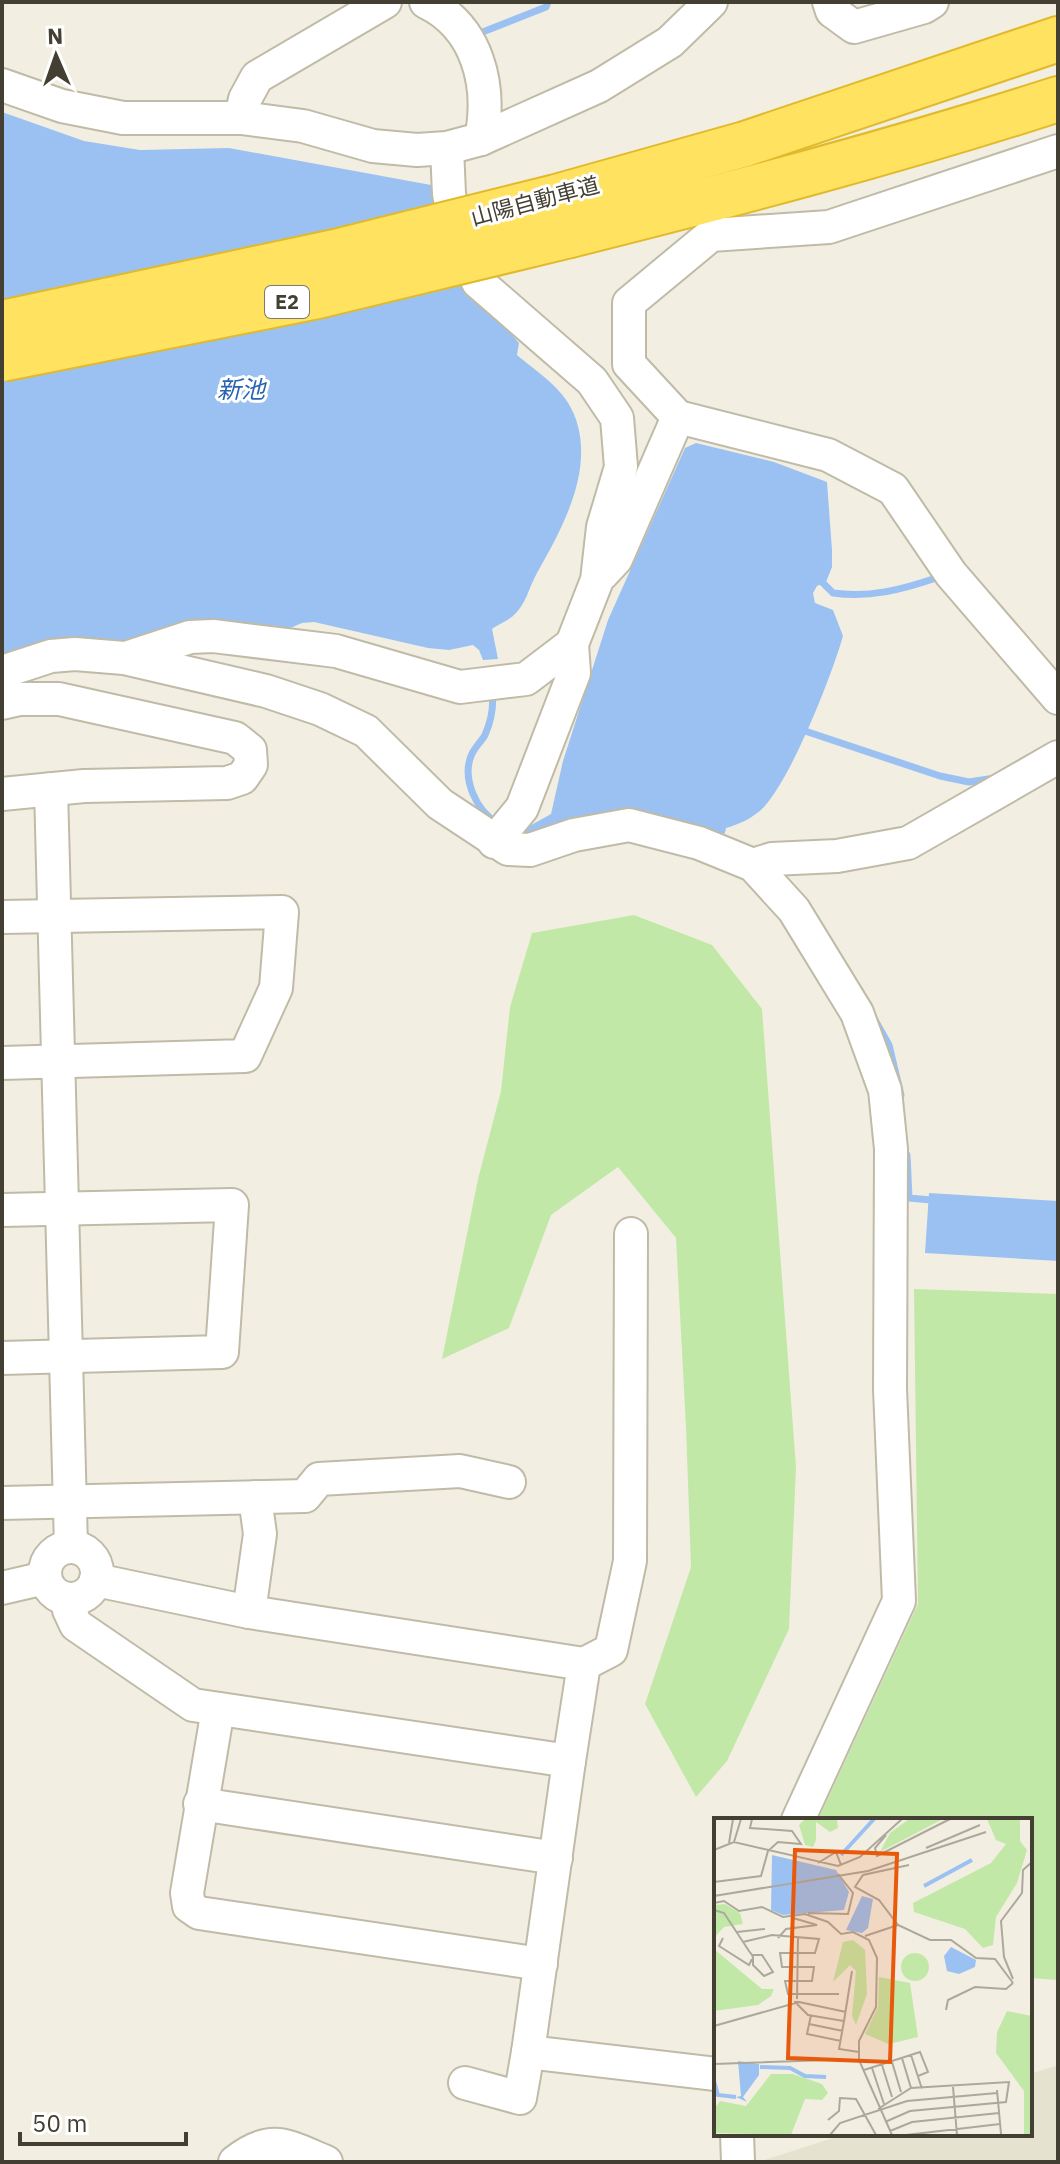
<svg xmlns="http://www.w3.org/2000/svg" width="1060" height="2164" font-family="'IBM Plex Sans','Noto Sans JP',sans-serif">
<rect width="100%" height="100%" fill="#f2efe2"/>
<polygon fill="#e6e2d0" points="1058,2065 1058,2162 758,2162 845,2134 1030,2134 1030,2074"/>
<g fill="#c2e8a8">
<polygon points="634,915 712,945 762,1009 796,1467 789,1629 727,1761 696,1797 645,1704 691,1567 686,1427 676,1238 618,1167 551,1215 509,1328 442,1359 478,1179 501,1091 510,1007 532,933"/>
<polygon points="914,1289 1058,1294 1058,1980 1030,1978 1030,1820 818,1820 918,1604"/>
</g>
<g fill="#9bc1f2">
<path d="M2,112L84,141L140,150L229,148L431,185L465,282L519,343L517,355C537,372 562,387 573,412C597,466 563,527 537,573C529,587 526,605 513,616C507,621 499,624 492,629L498,659L483,660L479,650L473,645L449,650L428,648L314,622L302,623L288,629L183,627L115,645L27,647L2,655Z"/>
<path d="M696,443L774,462L827,482L832,550V567L826,582L817,586L813,593L815,603L833,610L843,636C831,678 792,776 764,807C753,818 740,824 726,828L725,833L718,837L516,844L519,829L526,828L551,814L563,761L608,620L685,448Z"/>
<polygon points="929,1193 1058,1201 1058,1261 925,1253"/>
</g>
<g fill="none" stroke-linecap="round" stroke-linejoin="round">
<g stroke="#9bc1f2" stroke-width="7">
<polyline points="475,35 546,7 548,2"/>
<path d="M819,579L833,593C869,598 901,590 936,578"/>
<path d="M492,691C494,705 491,721 485,735C481,742 474,748 471,756C462,779 476,810 497,823"/>
<polyline points="796,728 940,776 969,782 995,778"/>
<polyline points="875,1020 889,1045 901,1095"/>
<polyline points="907,1155 909,1198 931,1200"/>
</g>
<g stroke="#c0bba7" stroke-width="36">
<g id="minor">
<path d="M426,2C478,27 492,86 481,139"/>
<polyline points="829,2 832,11 854,27 924,7 932,2"/>
<polyline points="2,85 62,106 123,118 241,118 303,126 373,146 417,150 447,148 481,139 599,86 670,42 711,2"/>
<polyline points="241,118 245,99 257,77 385,2"/>
<polyline points="1058,151 829,227 711,235 629,303 629,364 678,417 828,455 893,489 951,574 1058,698"/>
<polyline points="602,574 616,559 678,417"/>
<polyline points="126,658 190,637 213,636 336,651 460,687 526,679 572,644 597,580 603,527 621,467 617,418 592,381 478,282 459,241 449,194 447,148"/>
<polyline points="2,672 51,656 75,654 124,658 266,691 320,709 366,731 440,804 508,849 530,850 574,835 629,825 699,843 753,865 794,910 857,1013 885,1090 891,1149 890,1389 899,1601 798,1820"/>
<polyline points="2,703 20,699 59,699 235,738 250,750 251,765 242,778 227,783 84,786 2,794"/>
<polyline points="51,789 71,1547"/>
<polyline points="494,842 522,808 574,673 572,644"/>
<polyline points="753,865 772,859 837,856 908,843 1058,757"/>
<polyline points="2,917 282,912 276,988 245,1056 2,1063"/>
<polyline points="2,1210 232,1205 222,1352 2,1358"/>
<polyline points="2,1503 305,1496 319,1479 460,1471 509,1482"/>
<circle cx="71" cy="1573" r="26"/>
<polyline points="96,1580 249,1612 584,1664"/>
<polyline points="2,1588 45,1578"/>
<polyline points="68,1599 69,1610 76,1625 193,1705 569,1761 528,2052 716,2074"/>
<polyline points="249,1612 260,1534 255,1497"/>
<polyline points="218,1709 187,1893 189,1906 199,1913 541,1964"/>
<polyline points="569,1761 584,1664 611,1650 630,1561 631,1234"/>
<polyline points="200,1804 556,1858"/>
<polyline points="465,2083 520,2098 528,2052"/>
<polyline points="737,2134 738,2162"/>
<path d="M235,2162C272,2133 287,2146 326,2162"/>
</g>
</g>
<g stroke="#e1ba2c" stroke-width="48">
<g id="highway">
<polyline points="556,197 745,144 1058,39"/>
<path d="M570,235C734,194 897,151 1058,99"/>
</g>
</g>
<use href="#minor" stroke="#fff" stroke-width="32"/>
<use href="#highway" stroke="#ffe25f" stroke-width="44"/>
<g stroke="#e1ba2c" stroke-width="48" stroke-linecap="butt">
<g id="highway-bridge">
<polyline points="2,323 335,252 556,197"/>
<polyline points="2,359 313,297 570,235"/>
</g>
</g>
<use href="#highway-bridge" stroke="#ffe25f" stroke-width="44"/>
</g>
<g text-anchor="middle" stroke-width="6" stroke-linejoin="round" paint-order="stroke">
<rect fill="#fff" stroke="#7b7970" stroke-width="2" x="265" y="286" width="44" height="32" rx="6"/>
<g font-size="20" font-weight="bold" fill="#433f32">
<text x="287" y="309">E2</text>
</g>
<g font-size="22" fill="#433f32" stroke="#fff">
<text transform="translate(535 201) rotate(-15)" y="8">山陽自動車道</text>
</g>
<g font-size="24" font-style="italic" fill="#2a64b1" stroke="#fff">
<text x="241" y="398">新池</text>
</g>
</g>
<g transform="translate(714 1818)">
<rect width="318" height="318" fill="#f2efe2"/>
<path d="M91,1H123L124,10L116,14L102,4V22L99,29L91,27L85,7ZM195,1H229L166,34L176,15ZM273,1H306V23L313,32L303,65L282,99L279,127L269,130L251,111L200,94L199,85L277,45L292,26L282,22ZM11,86L26,95L29,106L10,109L0,120V87ZM139,122L151,132L153,176L142,207L138,198L142,153L136,147L119,164L129,124ZM0,131L48,171H60L57,178L44,187L0,193ZM187 149a14 14 0 1 1 28 0a14 14 0 1 1-28 0ZM165,159L196,165L204,219L175,226L151,216L164,189ZM293,193L318,198V317H310V273L282,235L283,214ZM57,256H79L108,266L114,275L108,282L91,281L77,317L0,315V291L6,283L32,288Z" fill="#c2e8a8"/>
<path d="M58,37L122,52L135,74L130,92L69,97L57,92ZM148,78L159,81L154,110L148,115L132,112ZM237,129L262,142L261,149L245,156L233,153L230,138ZM24,243L45,246V257L29,279L33,284L22,279L27,278Z" fill="#9bc1f2"/>
<path fill="none" stroke="#9bc1f2" stroke-width="4" d="M127,37L160,1M210,68L258,42M46,249L76,250L91,258L112,259M0,263L4,277L22,279"/>
<path fill="none" stroke="#aca99c" stroke-width="2" d="M172,17L161,30L163,38L236,1M20,24L27,1M15,25L19,1M212,30L266,7M0,32L20,24L124,48L146,39L188,1M104,45L122,34L127,47M195,47L149,57L141,69L165,82L184,107L216,122H237L262,140L281,141L299,165M0,64L47,58L54,33L64,24L87,26L78,13L36,10L38,1H54M0,78L154,53L272,14M0,85L10,83L25,93L48,89L69,99L91,96L114,104L127,116L139,114L155,122L163,140L162,189L145,223V242L178,317M0,92L10,95L35,133L38,137L39,139V147L50,158L59,154L48,137H38M94,95L134,96L139,75L124,56M23,114L51,111M151,118L184,107M9,120L5,128L35,147L38,141M64,120L72,111L103,107L79,100M29,124L58,117L105,121L101,135H66L68,149H100L98,163H71L74,176H125M299,161L290,139L287,103L308,75L309,52L318,44M83,181L84,120M85,184L132,194M83,186L94,197L130,203L125,231L145,234M232,192L234,182L261,169L292,171L299,165M97,197L93,216L127,223M130,203L138,153M95,206L129,213M0,208L85,184H80M197,237L208,271M188,240L197,270M178,244L187,274M0,246L115,242M168,247L178,279M158,250L170,286M150,252L206,234L214,254L204,258M239,269L243,317M283,272L287,316M164,291L197,270L295,264L292,284L196,293L171,304M114,302L125,293L126,280L142,281L162,317M176,313L198,304L285,295M116,317L126,305L193,283L283,275M192,317L286,306M270,317H298"/>
<path fill="#e8590c" fill-opacity="0.15" stroke="#e8590c" stroke-width="4" d="M81,32L183,36L176,244L74,240Z"/>
<rect width="318" height="318" fill="none" stroke="#433f32" stroke-width="4"/>
</g>
<rect width="1060" height="2164" fill="none" stroke="#433f32" stroke-width="8"/>
<g transform="translate(56 56) rotate(358)" stroke="#ffffff" stroke-width="6" paint-order="stroke">
<path d="M0-6L14 30L0 20L-14 30Z" fill="#433f32"/>
<text y="-12" font-size="22" font-weight="bold" text-anchor="middle" fill="#433f32">N</text>
</g>
<path d="M20 2132v12h166v-12" fill="none" stroke="#433f32" stroke-width="4"/>
<text x="32" y="2132" font-size="24" fill="#433f32" stroke="#ffffff" stroke-width="6" paint-order="stroke">50 m</text>
</svg>
